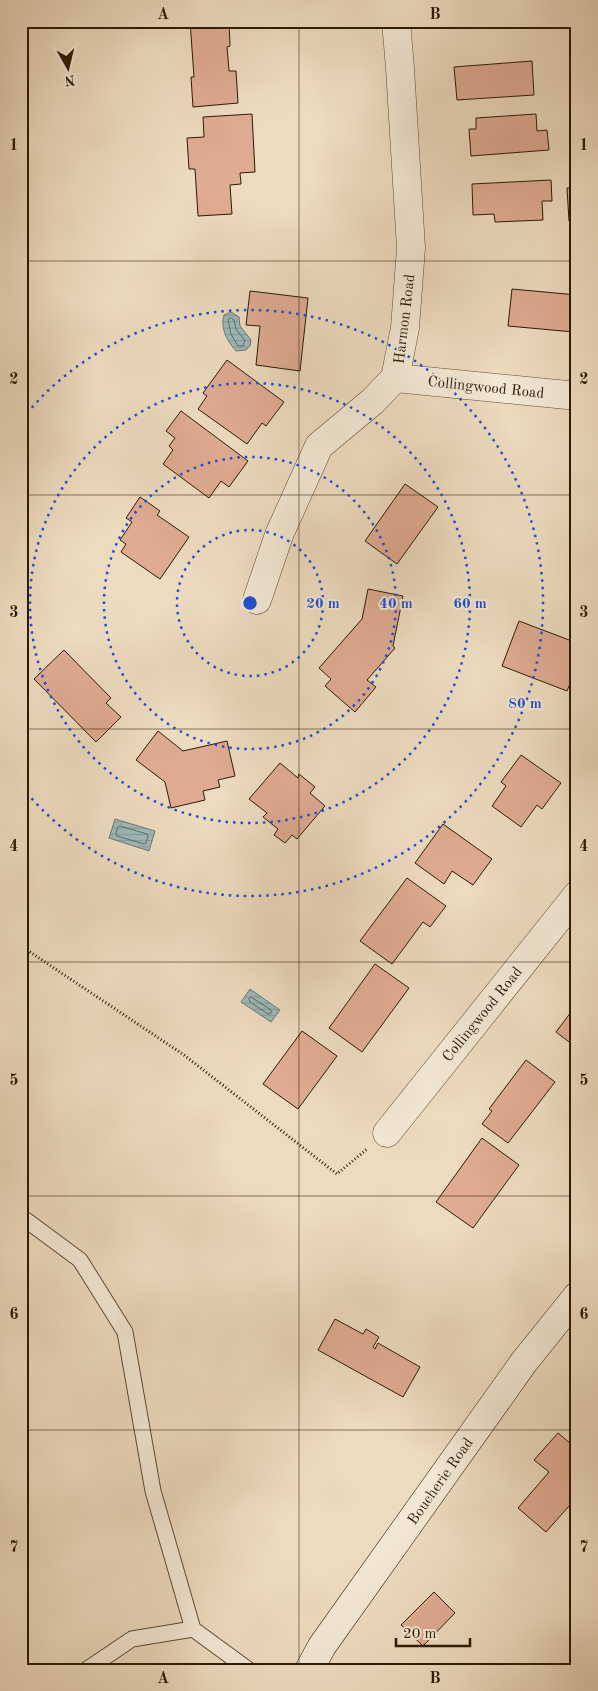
<svg xmlns="http://www.w3.org/2000/svg" width="598" height="1691" font-family="'Old Standard TT',serif">
<defs>
<pattern id="water-rules" width="6" height="5" patternUnits="userSpaceOnUse" patternTransform="scale(1.25)"><rect width="6" height="5" fill="#9bb9ba"/><path d="M0 2.5h6" fill="none" stroke="#869e9e"/></pattern>
</defs>
<rect width="100%" height="100%" fill="#eddbbf"/>
<filter id="stains"><feTurbulence type="fractalNoise" baseFrequency=".004" numOctaves="4"/><feColorMatrix values="0 0 0 0 .2 0 0 0 0 .09 0 0 0 0 .02 0 0 0 .5 -.17"/></filter>
<radialGradient id="worn" r=".72"><stop offset=".6" stop-color="#630" stop-opacity="0"/><stop offset="1" stop-color="#630" stop-opacity=".3"/></radialGradient>
<g fill="url(#water-rules)" stroke="#6f7972">
<path d="M231,312L239,317L240,326L251,340L250,346L246,350L236,351C227,341 220,328 224,315Z"/>
<polygon points="115,819 155,831 149,851 109,838"/>
<polygon points="250,989 280,1010 271,1022 241,1002"/>
</g>
<g fill="none" stroke-linecap="round" stroke-linejoin="round">
<g stroke="#646a60" stroke-width="1">
<polygon points="231,318 234,320 236,329 245,341 243,346 238,346 231,334 228,320"/>
<polygon points="120,826 147,834 148,836 146,843 144,844 117,836 116,833 118,827"/>
<polygon points="251,997 271,1010 271,1013 268,1014 250,1002 249,999"/>
</g>
</g>
<g fill="#dfab92" stroke="#2c1a05">
<polygon points="190,21 229,21 230,46 227,47 229,71 236,71 238,103 193,107 191,77 194,77"/>
<polygon points="532,61 534,95 457,100 454,67"/>
<polygon points="252,114 255,172 240,173 241,184 230,185 232,214 198,216 195,169 189,169 187,138 204,137 203,117"/>
<polygon points="536,114 537,131 547,130 549,150 471,156 469,129 476,129 476,118"/>
<polygon points="551,180 552,201 542,201 543,220 495,222 494,214 473,215 472,184"/>
<polygon points="567,188 577,188 577,220 569,221"/>
<polygon points="512,289 577,295 574,332 508,326"/>
<polygon points="250,291 308,298 300,371 256,365 260,326 246,325"/>
<polygon points="227,360 284,402 266,426 262,423 247,444 198,409 207,396 203,393"/>
<polygon points="181,411 248,461 229,487 221,481 209,498 163,464 173,450 169,446 175,438 166,431"/>
<polygon points="405,484 438,507 397,564 365,541"/>
<polygon points="140,497 160,511 157,515 189,537 160,579 121,552 126,544 120,540 132,522 126,518"/>
<polygon points="368,589 403,596 393,646 395,648 367,680 376,687 355,712 325,686 331,679 319,668 362,619"/>
<polygon points="519,621 577,643 577,666 567,691 502,666"/>
<polygon points="64,650 111,698 106,703 121,717 96,742 34,679"/>
<polygon points="158,731 183,751 227,741 235,776 218,780 220,787 203,791 205,800 171,808 165,782 136,760"/>
<polygon points="521,755 561,783 542,809 537,805 521,827 492,806 506,786 501,782"/>
<polygon points="280,763 298,778 299,774 315,787 310,793 325,806 297,839 292,835 285,843 274,835 278,829 263,817 267,813 249,799"/>
<polygon points="443,824 492,859 473,885 452,871 444,884 415,863"/>
<polygon points="407,878 446,906 430,927 423,922 392,964 360,941"/>
<polygon points="375,964 409,988 362,1052 329,1028"/>
<polygon points="577,1004 577,1048 556,1032"/>
<polygon points="302,1031 337,1056 298,1109 263,1084"/>
<polygon points="526,1060 555,1082 508,1143 482,1124 492,1111 489,1109"/>
<polygon points="482,1138 519,1165 473,1228 436,1202"/>
<polygon points="335,1319 363,1334 366,1329 379,1337 373,1347 375,1349 378,1343 420,1367 403,1397 318,1350"/>
<polygon points="558,1433 577,1449 577,1497 546,1532 518,1508 549,1472 534,1460"/>
<polygon points="434,1592 455,1613 423,1646 401,1625"/>
</g>
<g fill="none" stroke-linecap="round" stroke-linejoin="round">
<g stroke="#5c4a34" stroke-width="17">
<g id="service">
<polyline points="21,1219 26,1220 80,1260 125,1332 153,1491 193,1629 249,1670"/>
<polyline points="86,1670 132,1639 193,1629"/>
</g>
</g>
<g stroke="#5c4a34" stroke-width="29">
<g id="minor">
<polyline points="395,378 577,396"/>
<polyline points="257,600 279,535 319,446 373,401 395,378 405,328 411,248 400,68 396,21"/>
<polyline points="387,1133 577,895"/>
</g>
</g>
<g stroke="#2c1a05" stroke-width="29">
<polyline id="secondary" points="309,1670 322,1646 524,1362 577,1296"/>
</g>
<polyline stroke="#2c1a05" stroke-width="3" stroke-dasharray="1 2.5" stroke-linecap="butt" points="21,946 184,1055 337,1174 367,1149"/>
<use href="#service" stroke="#f3e8d5" stroke-width="15"/>
<use href="#minor" stroke="#f3e8d5" stroke-width="28"/>
<use href="#secondary" stroke="#f3e8d5" stroke-width="28"/>
</g>
<path fill="none" stroke="#2c1a05" stroke-width="1" stroke-opacity="0.55" d="M299,21V1670M21,261H577M21,495H577M21,729H577M21,962H577M21,1196H577M21,1430H577"/>
<g fill="none" stroke="#1d4ed8" stroke-width="2.5" stroke-dasharray="2.5 5">
<circle cx="250" cy="603" r="73"/>
<circle cx="250" cy="603" r="146"/>
<circle cx="250" cy="603" r="220"/>
<path d="M22 419A293 293 0 1 1 22 787"/>
</g>
<g text-anchor="middle" stroke-width="4" stroke-linejoin="round" paint-order="stroke">
<g font-size="15" fill="#2c1a05" stroke="#f3e8d5">
<text transform="translate(404 319) rotate(-83)" y="5">Harmon Road</text>
<text transform="translate(486 387) rotate(6)" y="5">Collingwood Road</text>
<text transform="translate(482 1014) rotate(-51)" y="5">Collingwood Road</text>
<text transform="translate(440 1481) rotate(-55)" y="5">Boucherie Road</text>
</g>
</g>
<circle cx="250" cy="603" r="8" fill="#1d4ed8" stroke="#f3e8d5" stroke-width="2.5"/>
<g font-size="15" text-anchor="middle" font-weight="bold" fill="#1d4ed8" stroke="#f3e8d5" stroke-width="4" stroke-linejoin="round" paint-order="stroke">
<text x="323" y="608">20 m</text>
<text x="396" y="608">40 m</text>
<text x="470" y="608">60 m</text>
<text x="525" y="708">80 m</text>
</g>
<rect width="598" height="1691" fill="none" stroke="#eddbbf" stroke-width="55"/>
<g transform="translate(68 68) rotate(172)" stroke="#f3e8d5" stroke-width="4" paint-order="stroke">
<path d="M0-4L9 19L0 12L-9 19Z" fill="#2c1a05"/>
<text y="-8" font-size="14" font-weight="bold" text-anchor="middle" fill="#2c1a05">N</text>
</g>
<path d="M396 1638v8h74v-8" fill="none" stroke="#2c1a05" stroke-width="2.5"/>
<text x="403" y="1638" font-size="15" fill="#2c1a05" stroke="#f3e8d5" stroke-width="4" paint-order="stroke">20 m</text>
<rect x="28" y="28" width="542" height="1636" fill="none" stroke="#2c1a05" stroke-width="2"/>
<g font-size="16" text-anchor="middle" font-weight="bold" fill="#2c1a05">
<text x="163" y="19">A</text>
<text x="435" y="19">B</text>
<text x="14" y="150">1</text>
<text x="584" y="150">1</text>
<text x="14" y="384">2</text>
<text x="584" y="384">2</text>
<text x="14" y="617">3</text>
<text x="584" y="617">3</text>
<text x="14" y="851">4</text>
<text x="584" y="851">4</text>
<text x="14" y="1085">5</text>
<text x="584" y="1085">5</text>
<text x="14" y="1319">6</text>
<text x="584" y="1319">6</text>
<text x="14" y="1552">7</text>
<text x="584" y="1552">7</text>
<text x="163" y="1683">A</text>
<text x="435" y="1683">B</text>
</g>
<rect width="100%" height="100%" filter="url(#stains)"/>
<rect width="100%" height="100%" fill="url(#worn)"/>
</svg>
